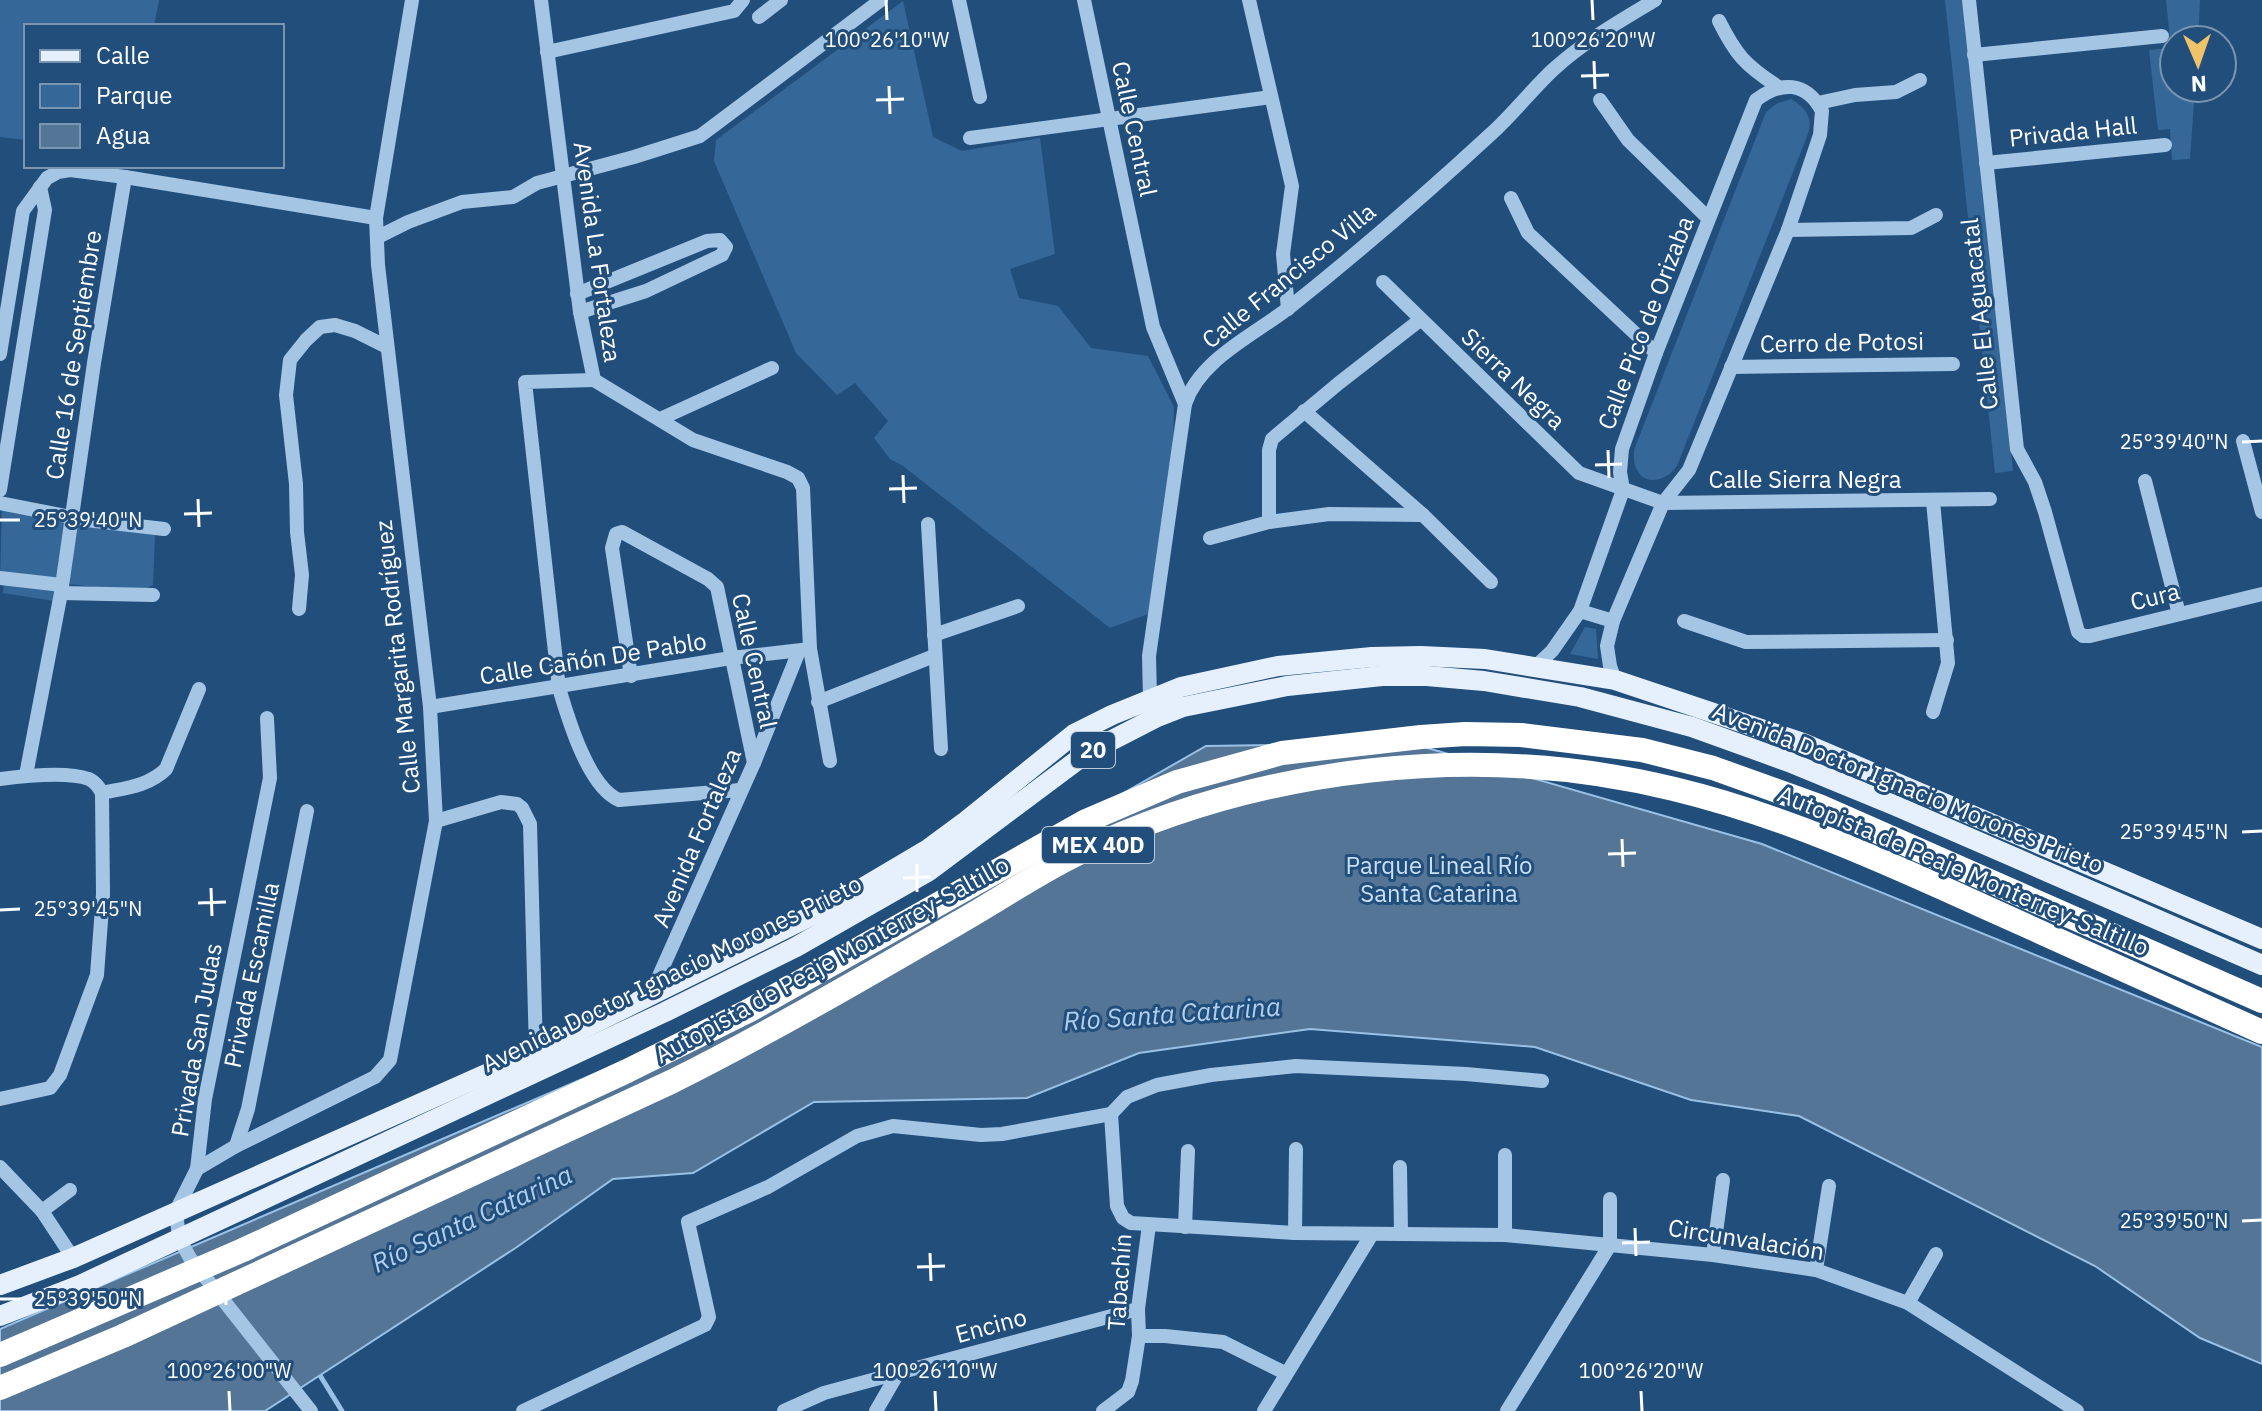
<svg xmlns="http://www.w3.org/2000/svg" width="2262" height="1411" font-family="'IBM Plex Sans',sans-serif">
<rect width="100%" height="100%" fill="#224e7c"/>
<g fill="#356899">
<polygon points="0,0 159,0 154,26 26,26 26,140 0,137"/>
<polygon points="1945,0 1963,0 2013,471 1995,473"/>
<polygon points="2166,0 2200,0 2198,40 2174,40 2174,88 2195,88 2190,159 2172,160 2170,129 2158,130 2149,50 2171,48"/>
<polygon points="903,1 933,137 962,151 1040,138 1055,254 1010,269 1019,298 1058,306 1091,348 1148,356 1174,407 1173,448 1148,614 1110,628 903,466 890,459 874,438 888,421 855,383 837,395 796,353 714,161 716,140"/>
<path d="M1791,99C1806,108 1813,117 1808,134L1677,466C1668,479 1647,488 1637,470C1633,464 1634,456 1634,450L1766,112L1776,104Z"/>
<polygon points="2,505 66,518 54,601 3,593 4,583 0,582"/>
<polygon points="77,526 155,535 153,585 138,592 69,584"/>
<polygon points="1585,627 1596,629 1598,659 1570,654"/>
</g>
<polygon fill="#557597" stroke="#99c1e6" stroke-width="2" points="1410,743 1762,844 2262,1047 2262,1364 2200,1338 2095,1266 1799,1116 1691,1100 1535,1047 1310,1029 1139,1053 1027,1098 814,1102 693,1173 613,1179 517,1247 265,1411 0,1411 0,1329 745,1009 1206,746"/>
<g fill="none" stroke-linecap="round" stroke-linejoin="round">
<polyline stroke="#99c1e6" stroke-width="5" points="321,1377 342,1411"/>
<g stroke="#a5c5e5" stroke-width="14">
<polyline points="541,0 580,312 594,380 693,440 787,472 798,478 803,488 810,649 830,761"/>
<polyline points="959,0 980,97"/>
<polyline points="1084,0 1153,327 1185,404"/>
<polyline points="1249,0 1292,186 1283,254 1288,309"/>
<polyline points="1969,0 2017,449 2035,482 2045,512 2078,632 2083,636 2090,636 2262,594"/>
<polyline points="759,17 781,0"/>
<path d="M1719,21C1736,55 1745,65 1777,86"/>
<polyline points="547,52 734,11 743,0"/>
<polyline points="1974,55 2162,36"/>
<polyline points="1600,100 1628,140 1708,218"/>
<polyline points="1818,103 1855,95 1896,92 1920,80"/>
<polyline points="970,138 1271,97"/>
<polyline points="1986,163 2165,145"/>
<polyline points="1511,198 1528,233 1656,353"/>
<polyline points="1788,230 1911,228 1936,215"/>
<polyline points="378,237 408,222 462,202 513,197 537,183 634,157 700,136 881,0"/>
<polyline points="1383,282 1579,473 1663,503 1990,499"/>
<polyline points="577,294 707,241 720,240 726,247 722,255 646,291 580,312"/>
<polyline points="0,354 23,211 47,178 58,172 70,170 125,177 376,218"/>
<polyline points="1731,367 1953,364"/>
<path d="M594,380L525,382L559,688C568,718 588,787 619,800L740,790"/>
<polyline points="1304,411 1423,515 1491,582"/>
<polyline points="660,419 772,368"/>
<polyline points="2243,441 2262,512"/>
<polyline points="2145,481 2179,614"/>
<polyline points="0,490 45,210 40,187"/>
<polyline points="0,503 86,520 164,529"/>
<polyline points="1269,522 1269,450 1272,439 1339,383 1420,320"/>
<polyline points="928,524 941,749"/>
<polyline points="1210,538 1269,522 1329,514 1423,515"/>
<polyline points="0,578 62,585"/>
<polyline points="61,593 153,595"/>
<polyline points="299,609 302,575 297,532 296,484 286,395 290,360 306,340 320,327 335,325 355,331 387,347"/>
<polyline points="1580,611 1613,621"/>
<polyline points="1684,621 1746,642 1947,640"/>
<polyline points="934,635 1018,606"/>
<path d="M1535,667L1552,651L1580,611L1623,490L1620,472L1622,449L1656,353L1756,100C1781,81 1806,81 1822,111L1820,135L1788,230L1689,470L1663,503L1613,621L1607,646L1610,666L1615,680"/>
<polyline points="631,676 612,548 616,534 622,532 708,579 717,587 754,763"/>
<path d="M1150,698L1149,656L1185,404C1200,359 1254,335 1290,307C1359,252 1427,193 1492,133C1514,113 1533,88 1555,68C1585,41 1620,21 1655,0"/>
<polyline points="818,702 934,656"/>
<polyline points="430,707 731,658 810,649"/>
<polyline points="1933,712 1948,663 1933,501"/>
<polyline points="26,775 61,593 94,363 125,177"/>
<path d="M0,779C24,776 66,771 89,779C95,782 99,787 102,793L103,894L97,975L60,1075L50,1088L0,1099"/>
<path d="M102,793C125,788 149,786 166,769L199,689"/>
<polyline points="436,821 501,802 517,804 522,808 530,824 536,1052"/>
<polyline points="650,996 754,763 799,651"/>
<polyline points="1111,1114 1117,1206 1123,1218 1131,1223 1295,1233 1505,1235 1713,1255 1816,1270 1908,1303 2077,1411"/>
<polyline points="236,1146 248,1109 307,811"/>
<polyline points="0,1167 42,1211 73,1258"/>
<polyline points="1400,1167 1401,1233"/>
<polyline points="197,1169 205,1099 270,778 267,718"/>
<polyline points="42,1211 70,1190"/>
<polyline points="1185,1227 1188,1151"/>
<polyline points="1295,1233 1296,1149"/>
<polyline points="1505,1235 1505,1155"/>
<polyline points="1713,1255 1723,1180"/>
<polyline points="1816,1270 1829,1186"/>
<polyline points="1908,1303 1936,1254"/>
<polyline points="1139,1336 1165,1336 1223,1342 1285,1373"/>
<polyline points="311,1411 190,1258 179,1238 176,1211 197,1169 236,1146 375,1077 390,1060 436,821 430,707 378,265 376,218 412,0"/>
<polyline points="523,1411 705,1325 709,1317 688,1222 768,1187 857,1136 893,1126 981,1135 1002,1134 1111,1114 1127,1097 1157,1085 1211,1075 1296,1066 1466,1074 1542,1081"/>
<polyline points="784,1411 824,1393 898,1373"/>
<polyline points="876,1411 898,1373 1138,1309"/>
<polyline points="1103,1411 1128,1392 1132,1381 1139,1336 1138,1309 1149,1225"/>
<polyline points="1264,1411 1372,1234"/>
<polyline points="1507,1411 1610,1245 1610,1199"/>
</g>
<g stroke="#e6f0fd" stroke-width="20">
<polyline points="0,1285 73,1258 536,1052 835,904 928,849 966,821 1074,734 1112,715 1181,687 1278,666 1372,657 1421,656 1485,659 1615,680 1803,743 2262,939"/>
<polyline points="0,1316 80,1285 665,1012 796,947 929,871 1087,753 1155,718 1183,707 1287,686 1382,676 1427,676 1484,681 1580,697 1692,727 1789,762 1896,806 2262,965"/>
</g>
<g stroke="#fff" stroke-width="24">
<polyline points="0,1355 243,1250 627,1071 750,1010 1086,821 1177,782 1282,753 1421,737 1465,734 1521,735 1642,750 1713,768 1819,806 2262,1001"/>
<path d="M0,1388L123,1336L671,1082C769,1033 863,978 958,923C997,901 1036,874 1077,854C1258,766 1478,741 1674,789C1782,815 1886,862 1987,908C2079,949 2170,991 2262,1032"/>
</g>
</g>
<path fill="none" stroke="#fff" stroke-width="3" d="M886,0L887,20M1592,0L1593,20M1594,61L1595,89M1581,76L1609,75M889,86L890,114M876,100L904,99M2242,442L2262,441M1608,450L1609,478M1595,465L1622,464M903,475L904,503M889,489L917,488M198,499L199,527M184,514L212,513M0,520H20M2242,832L2262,831M1622,839L1623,867M1608,854L1636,853M917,864V892M903,878L931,877M211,888L212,916M198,903L226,902M0,910L20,909M2242,1221L2262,1220M1635,1228L1636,1256M1622,1243L1650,1242M930,1253L931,1281M917,1267L945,1266M225,1277L226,1305M212,1292L239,1291M0,1299H20M229,1391L230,1411M935,1391L936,1411M1641,1391L1642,1411"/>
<g text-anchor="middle" stroke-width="6" stroke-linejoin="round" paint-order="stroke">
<g fill="#224e7c" stroke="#bdcad8" stroke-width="2">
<rect x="1071" y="732" width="44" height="36" rx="6"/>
<rect x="1042" y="827" width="112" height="36" rx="6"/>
</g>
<g font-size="22" font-weight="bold" fill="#fff">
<text x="1093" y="758">20</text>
<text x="1098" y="853">MEX 40D</text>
</g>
<g font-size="24" fill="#fff" stroke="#224e7c">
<text transform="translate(1134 129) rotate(78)" y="8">Calle Central</text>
<text transform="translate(2073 132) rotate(-6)" y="8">Privada Hall</text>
<text transform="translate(597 252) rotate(82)" y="8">Avenida La Fortaleza</text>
<text transform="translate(1289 276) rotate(-39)" y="8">Calle Francisco Villa</text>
<text transform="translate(1980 314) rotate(-96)" y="8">Calle El Aguacatal</text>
<text transform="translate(1646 323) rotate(-69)" y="8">Calle Pico de Orizaba</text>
<text transform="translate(1842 343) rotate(-1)" y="8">Cerro de Potosi</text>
<text transform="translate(74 355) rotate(-81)" y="8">Calle 16 de Septiembre</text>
<text transform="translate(1513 379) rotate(44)" y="8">Sierra Negra</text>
<text x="1805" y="488">Calle Sierra Negra</text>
<text transform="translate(2155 597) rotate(-14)" y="8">Cura</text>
<text transform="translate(398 657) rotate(-96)" y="8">Calle Margarita Rodríguez</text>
<text transform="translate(593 659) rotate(-9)" y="8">Calle Cañón De Pablo</text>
<text transform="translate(754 661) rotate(78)" y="8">Calle Central</text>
<text transform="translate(1908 788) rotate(22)" y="8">Avenida Doctor Ignacio Morones Prieto</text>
<text transform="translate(697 838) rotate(-67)" y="8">Avenida Fortaleza</text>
<text transform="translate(1963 871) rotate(23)" y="8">Autopista de Peaje Monterrey-Saltillo</text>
<text transform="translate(832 960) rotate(-29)" y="8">Autopista de Peaje Monterrey-Saltillo</text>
<text transform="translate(672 974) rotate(-26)" y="8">Avenida Doctor Ignacio Morones Prieto</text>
<text transform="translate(252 975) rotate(-78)" y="8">Privada Escamilla</text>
<text transform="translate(197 1040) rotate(-80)" y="8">Privada San Judas</text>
<text transform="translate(1746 1240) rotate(9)" y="8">Circunvalación</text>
<text transform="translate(1120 1282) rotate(-86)" y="8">Tabachín</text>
<text transform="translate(991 1326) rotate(-15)" y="8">Encino</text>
</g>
<g font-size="24" fill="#c9dff4" stroke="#224e7c">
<text x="1439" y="874">Parque Lineal Río<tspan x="1439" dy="28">Santa Catarina</tspan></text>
</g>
<g font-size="26" font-style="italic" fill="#b1cfed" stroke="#224e7c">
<text transform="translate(1172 1014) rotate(-4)" y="9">Río Santa Catarina</text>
<text transform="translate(472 1219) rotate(-25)" y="9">Río Santa Catarina</text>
</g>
</g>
<g font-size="20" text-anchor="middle" fill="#fff" stroke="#224e7c" stroke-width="6" stroke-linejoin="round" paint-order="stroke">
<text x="887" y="47">100°26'10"W</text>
<text x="1593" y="47">100°26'20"W</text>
<text x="2174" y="449">25°39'40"N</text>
<text x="88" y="527">25°39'40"N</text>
<text x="2174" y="839">25°39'45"N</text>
<text x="88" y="916">25°39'45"N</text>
<text x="2174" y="1228">25°39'50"N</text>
<text x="88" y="1306">25°39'50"N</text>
<text x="229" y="1378">100°26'00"W</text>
<text x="935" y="1378">100°26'10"W</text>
<text x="1641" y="1378">100°26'20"W</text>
</g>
<rect x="24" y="24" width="260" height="144" fill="#224e7c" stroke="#7a95b0" stroke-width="2"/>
<rect x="40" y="50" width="40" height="12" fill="#e6f0fd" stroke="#7a95b0" stroke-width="2"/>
<text x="96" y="64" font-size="24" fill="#ffffff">Calle</text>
<rect x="40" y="84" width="40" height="24" fill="#356899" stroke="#7a95b0" stroke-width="2"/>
<text x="96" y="104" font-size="24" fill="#ffffff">Parque</text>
<rect x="40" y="124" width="40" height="24" fill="#557597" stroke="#7a95b0" stroke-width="2"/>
<text x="96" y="144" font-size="24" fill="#ffffff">Agua</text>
<g transform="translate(2198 64) rotate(178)"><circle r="38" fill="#224e7c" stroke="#7a95b0" stroke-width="2"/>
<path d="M0-6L14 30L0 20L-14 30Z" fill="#f1c368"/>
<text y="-12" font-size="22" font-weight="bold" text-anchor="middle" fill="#ffffff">N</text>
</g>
</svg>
